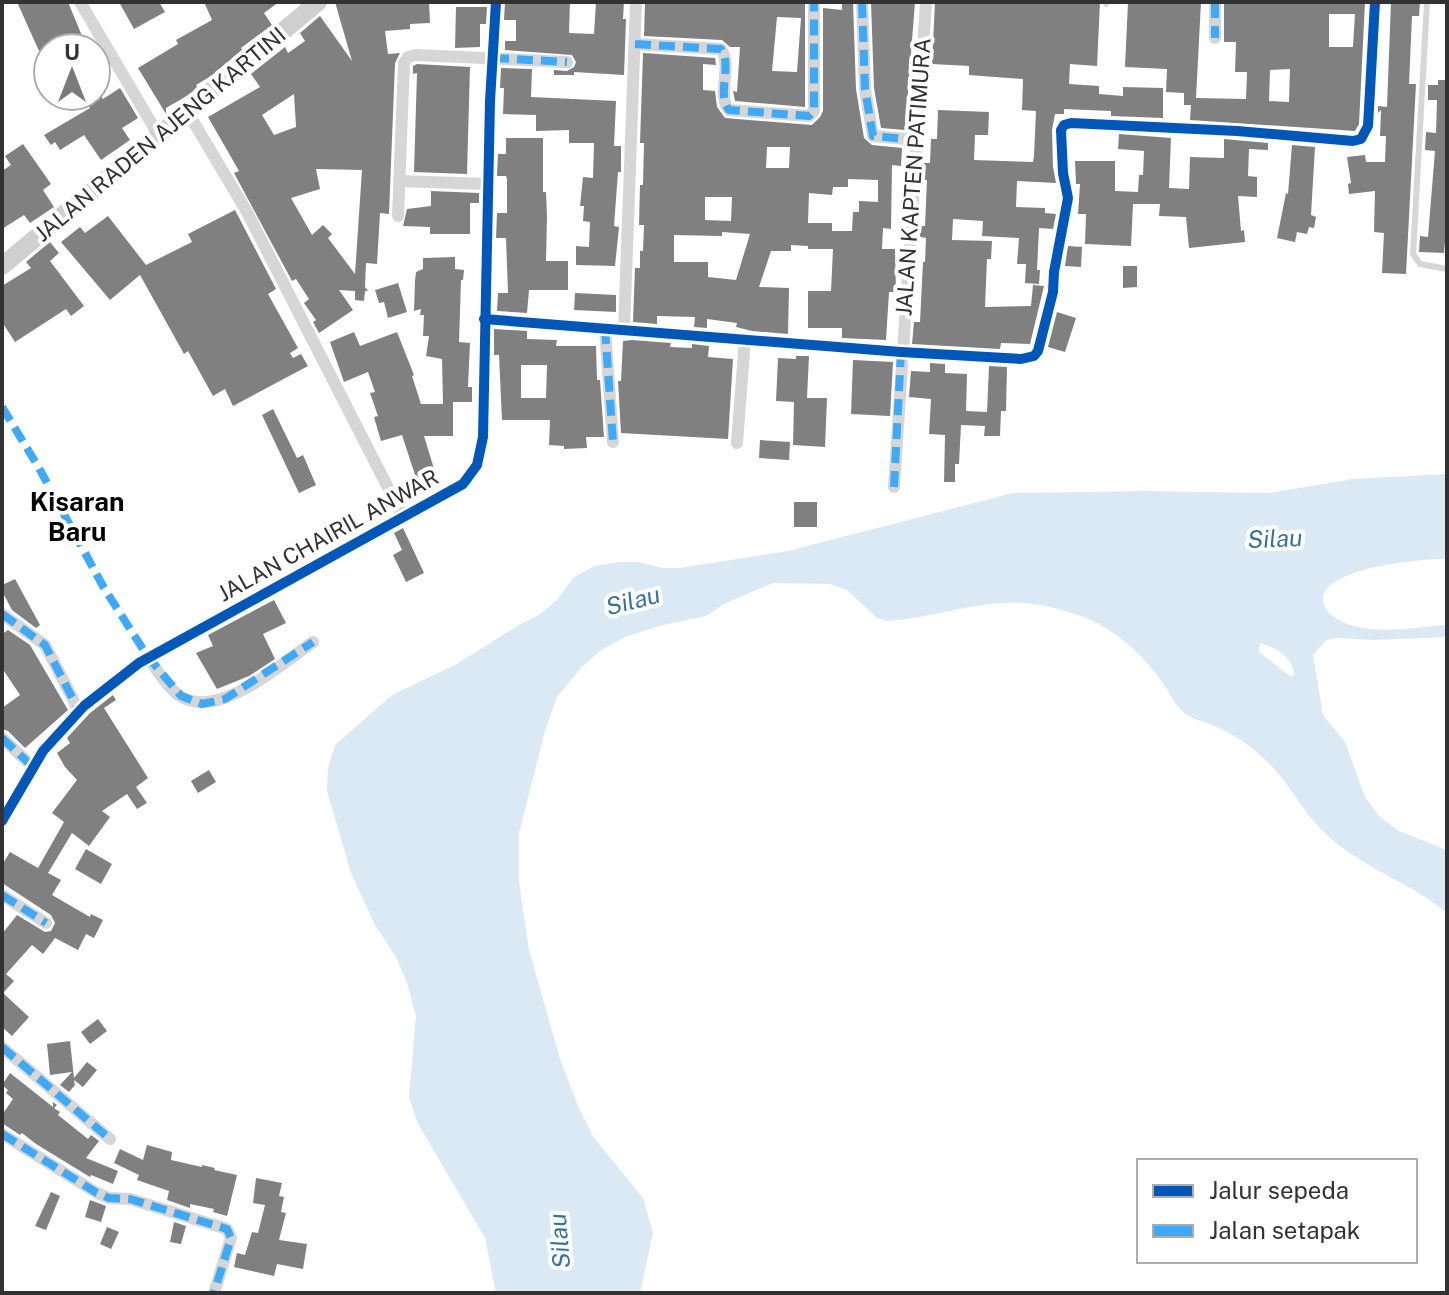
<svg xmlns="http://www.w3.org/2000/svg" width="1449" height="1295" font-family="'Public Sans',sans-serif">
<rect width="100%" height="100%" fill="#fff"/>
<path fill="#dbe9f4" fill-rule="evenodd" d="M1447,474V559C1425,558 1311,568 1324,605C1328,616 1343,623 1354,626C1383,634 1417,627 1447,625V637L1374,640L1336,638L1326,640L1313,655L1323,715L1345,742L1365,797L1380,817L1399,831L1447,850V913C1410,882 1360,867 1325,833C1301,811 1288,779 1263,758C1249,744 1231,733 1212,725C1201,720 1189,719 1180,709C1172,700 1167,688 1160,679C1127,635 1092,614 1039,605C988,596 938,618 888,621L877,618L847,590L830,584L773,583L724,604L706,616L659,626L625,637L600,651L581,668L557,697L545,731L519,833V882L529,950L560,1059L578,1106L594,1138L643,1198L653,1233L640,1293H496L485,1238L417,1122L409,1097L416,1016L407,983L396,957L375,925L351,873L327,791L328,768L335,745L392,695L455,665L517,626L539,615L557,600L573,578L594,566L619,562H639L662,568H680L788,551L1013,493L1145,491L1269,493L1353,479ZM1260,643C1277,648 1294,658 1294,676H1290L1259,652Z"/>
<g fill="#808080" fill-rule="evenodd">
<polygon points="17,2 68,2 87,48 48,48 48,71"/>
<polygon points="119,2 159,2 165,12 134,29"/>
<polygon points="204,2 279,2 264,13 272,25 241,48 242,50 211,76 196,85 197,87 190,94 166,108 166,114 138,68 178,44 176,40 212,20"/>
<path d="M335,2H429L430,23L410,24V29L385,31L388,54L400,53L395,63L389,214L380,213L377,264L366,263L365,287L368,291H365L364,301L355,300V291L339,290L353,310L319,333L313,322L316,320L304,303L309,299L296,279L292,281L234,173L239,171L208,117L260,87L251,74L285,47L288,53L305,41L300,33L320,16L352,61ZM294,94L296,127L274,135L262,115ZM316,169L362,170L355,274L328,238L332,234L323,225L312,235L291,198L320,189Z"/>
<polygon points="505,2 570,2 569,33 594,34 596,2 624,2 623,19 626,19 624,75 574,72 574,75 554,75 554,70 567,71 574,67 576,62 572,55 505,50 505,41 516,41 516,20 504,20"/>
<path d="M645,2H805V107L735,101L733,91L737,92L740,47H730L722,40L644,36ZM777,17L801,18L797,72L772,71Z"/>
<path d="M842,2H853L856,89L864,138L872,145L902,148L901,166L892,165L891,229L883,228L882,249H895L896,292H889L886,340L842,338V328H808V291H831L833,249H808V246L791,245V251H771L759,287L789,288L788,334L752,331L736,327L737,323L707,319V328L694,327L695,317L657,316V324L633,322L635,268H640V251H643L644,225H639L640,185H643L644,143H640L643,53L715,58L716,65L703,64V90L715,91L717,107L725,118L812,125L820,117L823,111V8L842,10ZM767,147H790L789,168H766ZM848,179L878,180V202L859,201V212H853L852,231H832V223H808L809,193L832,195L833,187H848ZM705,197H732L731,221L705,220ZM722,232L750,234L736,280L708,277V262H674V235L722,236Z"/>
<polygon points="871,2 915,2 905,130 881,128 874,88"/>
<polygon points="935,2 1100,2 1097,66 1070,64 1069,84 1099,86 1099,94 1123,96 1123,87 1163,88 1163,118 1111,116 1111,111 1064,109 1064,114 1055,114 1052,130 1053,167 1056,183 1017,181 1016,207 1045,208 1045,213 1056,214 1053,229 1039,228 1037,270 1040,270 1039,284 1025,283 1026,264 1017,264 1019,238 982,236 983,221 953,219 952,240 992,241 991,259 987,259 985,307 1031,306 1033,285 1044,286 1030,344 1001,343 1000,349 912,344 914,322 920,322 923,262 925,262 926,238 920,237 920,226 925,226 927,180 923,180 924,163 930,163 931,139 937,139 938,110 989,112 988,135 975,135 974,160 1033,162 1034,156 1036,111 1022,110 1023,79 969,75 969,66 932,64"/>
<path d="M1128,2H1201L1196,98L1246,99L1247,72H1235L1236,42H1224V2H1365L1359,124L1355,131L1190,120L1191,105H1184V93L1166,92L1167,69L1125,67ZM1329,14H1355L1353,47H1329ZM1290,69L1289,102L1269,101L1270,70Z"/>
<polygon points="1391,2 1420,2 1419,16 1412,16 1409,84 1416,84 1406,274 1382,273 1384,233 1374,232 1375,191 1349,194 1348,184 1351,183 1347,157 1365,155 1366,162 1385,162 1386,136 1380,136 1381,110 1378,113 1378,106 1387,107"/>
<polygon points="456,7 487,7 486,24 480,24 480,47 455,48"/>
<polygon points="417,64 470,67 467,174 414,172 417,73 413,74 413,66"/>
<polygon points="501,68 532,69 531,97 616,101 614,146 621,146 621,172 618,172 614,226 619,227 615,266 576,265 576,246 589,247 590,222 583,221 584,206 580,206 583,177 593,178 594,143 569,143 569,130 536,131 536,115 503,114 504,88 500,88"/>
<polygon points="1438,80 1447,80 1447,220 1444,253 1419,252 1420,236 1428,237 1435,151 1425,150 1426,132 1436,133 1437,100 1428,100 1428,85 1438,85"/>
<polygon points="120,88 138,118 122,128 130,140 101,160 84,135 60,150 55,142 51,145 44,135 90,108 85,101 99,92 103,99"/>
<polygon points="1119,134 1171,138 1169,188 1189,189 1190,157 1224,158 1224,139 1268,143 1268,150 1249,149 1248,176 1257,177 1257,197 1238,196 1241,231 1244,230 1245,242 1189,248 1186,217 1159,216 1160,204 1133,204 1131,246 1085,244 1086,214 1078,214 1080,184 1076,184 1075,161 1115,161 1115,191 1138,192 1139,175 1143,175 1144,151 1118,149"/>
<polygon points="506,138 543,138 543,192 546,192 547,216 546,261 568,261 568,290 529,290 527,313 497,311 498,293 508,293 506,238 496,238 497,213 507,213 507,179 506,176 497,176 498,154 506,154"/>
<polygon points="23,144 51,184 43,190 54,207 30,223 24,215 2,229 2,171 11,165 5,156"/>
<polygon points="1292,145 1315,147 1311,215 1316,217 1314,228 1309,227 1307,234 1297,232 1295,242 1277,238 1286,193 1288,194"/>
<polygon points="431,191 479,193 479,203 470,203 470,234 430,234 430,227 403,226 407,209 431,206"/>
<polygon points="235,210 276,289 268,294 298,348 290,353 293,358 301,354 308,366 233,406 225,389 213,396 188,351 184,354 140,275 110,300 61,242 80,227 85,233 108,216 146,265 192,242 188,234"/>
<polygon points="50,242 59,253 50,261 84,306 71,316 66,309 15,342 2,322 2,286 31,268 26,262"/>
<polygon points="1068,246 1082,247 1081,267 1065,266"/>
<polygon points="455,257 455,269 464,270 463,280 461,280 459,342 470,343 468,387 472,387 472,402 453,402 453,436 424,436 435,472 416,478 402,435 381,441 374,417 378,416 370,393 375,392 368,372 344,382 330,342 354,332 360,346 397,332 414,375 412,376 421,404 443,404 442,359 426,356 429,336 423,336 424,315 420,315 421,309 414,311 415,281 416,272 423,269 423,258"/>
<polygon points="1123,266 1137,266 1137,287 1123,288"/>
<polygon points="398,283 407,312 388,318 384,302 379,303 375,290"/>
<polygon points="575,293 616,295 616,312 574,310"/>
<polygon points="1057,312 1076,318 1065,352 1048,347"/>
<path d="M494,329L527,331V339L557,340L556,346H596L597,380H600L604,437H586L587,448L564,449V446L549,445L550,420H502L499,355H494ZM521,365H547L546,398H521Z"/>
<polygon points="632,340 671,343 670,347 692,348 692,344 709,346 708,357 733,359 728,439 621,433 618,381 621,381 623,341"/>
<polygon points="796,356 809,356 807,398 827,398 825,447 793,445 794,402 776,401 778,358 796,359"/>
<polygon points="853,360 893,362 890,416 851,414"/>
<polygon points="930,363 945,364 945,373 967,374 966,411 987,412 989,366 1007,367 1006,411 1001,411 1000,436 984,436 985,426 961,425 959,464 955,464 955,482 944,482 945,435 929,434 931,399 909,397 911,371 930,372"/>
<polygon points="273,409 297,458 303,455 316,485 299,493 262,415"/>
<polygon points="760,440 790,442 789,460 759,458"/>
<rect x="794" y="502" width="23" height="25"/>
<polygon points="403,528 424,573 406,582 393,555 402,550 394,533"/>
<polygon points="15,579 40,625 36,628 12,610 2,591 2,585"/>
<polygon points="274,600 286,623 263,634 275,659 249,676 217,689 196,653 213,646 208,635"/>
<polygon points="8,630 30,645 68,710 25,748 8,731 2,729 2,708 20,695 2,668 2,634"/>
<polygon points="113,695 116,700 104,708 148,778 136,787 147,803 137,809 127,794 102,811 110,817 89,846 72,833 48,873 61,880 52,895 90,917 91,914 103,920 94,938 86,934 78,950 55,938 43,954 32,945 6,974 14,981 3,993 29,1017 12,1036 2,1027 2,934 17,915 45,932 51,931 55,923 51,915 2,883 2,865 10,852 38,868 64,822 52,813 77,780 65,767 57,753 70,743 67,738 90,713"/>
<polygon points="209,770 216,782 198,793 191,781"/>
<polygon points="86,849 112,864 101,884 75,869"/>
<polygon points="98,1019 107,1031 90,1044 81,1032"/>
<polygon points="70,1041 74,1078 87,1062 97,1070 83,1087 74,1080 75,1085 69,1092 60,1085 72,1072 50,1075 47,1044"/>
<polygon points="10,1073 53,1107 53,1102 57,1105 54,1108 60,1112 58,1115 88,1139 91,1135 99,1141 86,1158 118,1171 113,1184 91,1175 90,1177 36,1144 22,1133 20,1135 2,1123 2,1115 13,1099 6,1093 8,1090 2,1085"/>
<polygon points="147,1145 172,1152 171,1160 202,1167 202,1165 215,1168 214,1170 237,1175 227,1216 213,1212 214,1209 190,1204 190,1208 167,1200 169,1191 137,1180 139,1175 114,1163 120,1149 143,1160"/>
<polygon points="256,1178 282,1183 279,1196 284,1197 281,1212 286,1213 279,1240 307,1244 303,1269 277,1264 274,1276 234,1267 237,1253 245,1255 252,1232 258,1233 265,1205 253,1203"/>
<polygon points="51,1192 60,1196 46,1230 35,1226"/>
<polygon points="90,1200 106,1206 101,1222 85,1217"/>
<polygon points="174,1222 186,1226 181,1244 170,1242"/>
<polygon points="107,1227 119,1232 111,1249 100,1244"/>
</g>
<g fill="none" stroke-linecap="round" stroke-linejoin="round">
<g stroke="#d6d6d6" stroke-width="6">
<polyline points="1427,2 1413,254 1420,264 1447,269"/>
<polyline points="1106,4 1107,2"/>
</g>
<g stroke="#d6d6d6" stroke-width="12">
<polyline points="80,2 159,136"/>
<polyline points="862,2 865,89 873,136 916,140"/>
<polyline points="1215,2 1215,38"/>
<path d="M635,44L721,49C733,66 716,94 729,110L809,116L814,111V2"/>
<polyline points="187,111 247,212 403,517"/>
<polyline points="399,181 487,184"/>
<polyline points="398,216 404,63 408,57 416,55 567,62"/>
<polyline points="484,319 901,352 1021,359 1034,356 1038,351 1053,292 1054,272 1068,198 1063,173 1061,130 1064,125 1071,123 1237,131 1353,141 1361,139 1368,126 1375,2"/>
<polyline points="605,328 613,442"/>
<polyline points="624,330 636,2"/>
<polyline points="737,443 745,339"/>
<polyline points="894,487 926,2"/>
<polyline points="2,614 45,645 79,711"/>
<path d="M148,657C157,670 167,687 180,696C218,721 281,664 313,642"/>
<polyline points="2,738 33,767"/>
<polyline points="2,821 43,751 84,706 139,663 463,484 477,465 483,437 490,101 496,2"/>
<polyline points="2,895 46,923"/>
<polyline points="2,1047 110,1139"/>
<polyline points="2,1134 97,1193 109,1198 130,1199 227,1229 231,1238 214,1293"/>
</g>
<polyline stroke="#cfcfcf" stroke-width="18" points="2,266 318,2"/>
<g stroke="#3fa9f5" stroke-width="8" stroke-dasharray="16 8" stroke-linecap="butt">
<polyline points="862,2 865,89 873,136 916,140"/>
<polyline points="1215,2 1215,38"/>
<path d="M635,44L721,49C733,66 716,94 729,110L809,116L814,111V2"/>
<polyline points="493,58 567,62"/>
<polyline points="605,328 613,442"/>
<polyline points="2,407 39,468 104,588 148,657 181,696 202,704 225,699 313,642"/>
<polyline points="894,487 901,352"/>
<polyline points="2,614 45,645 79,711"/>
<polyline points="2,738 33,767"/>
<polyline points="2,895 46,923"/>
<polyline points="2,1047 110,1139"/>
<polyline points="2,1134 97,1193 109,1198 130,1199 227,1229 231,1238 214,1293"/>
</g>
<g stroke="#fff" stroke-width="15">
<g id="cycleway">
<polyline points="484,319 901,352 1021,359 1034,356 1038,351 1053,292 1054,272 1068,198 1063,173 1061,130 1064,125 1071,123 1237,131 1353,141 1361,139 1368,126 1375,2"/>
<polyline points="2,821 43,751 84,706 139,663 463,484 477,465 483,437 490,101 496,2"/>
</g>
</g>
<use href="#cycleway" stroke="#0057b8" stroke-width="10"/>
</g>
<g text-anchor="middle" stroke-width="8" stroke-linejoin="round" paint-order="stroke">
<g font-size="22" fill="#323232" stroke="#fff">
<text transform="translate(160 134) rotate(-40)" y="8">JALAN RADEN AJENG KARTINI</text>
<text transform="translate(913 177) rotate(-86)" y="8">JALAN KAPTEN PATIMURA</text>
<text transform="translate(328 535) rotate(-29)" y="8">JALAN CHAIRIL ANWAR</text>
</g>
<g font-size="24" font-style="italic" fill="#39719a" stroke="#fff">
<text transform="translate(1275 539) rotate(-2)" y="8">Silau</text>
<text transform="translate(633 601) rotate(-14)" y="8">Silau</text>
<text transform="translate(560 1241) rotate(-95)" y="8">Silau</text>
</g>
<g font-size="26" font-weight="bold" fill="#000" stroke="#fff">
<text x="77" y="511">Kisaran<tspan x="77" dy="30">Baru</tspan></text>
</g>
</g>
<rect width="1449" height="1295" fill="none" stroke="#323232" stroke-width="8"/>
<rect x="1137" y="1159" width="280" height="104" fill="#ffffff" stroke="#adadad" stroke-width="2"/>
<rect x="1153" y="1185" width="40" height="12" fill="#0057b8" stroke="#adadad" stroke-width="2"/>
<text x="1209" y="1199" font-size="24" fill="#323232">Jalur sepeda</text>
<rect x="1153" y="1225" width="40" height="12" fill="#3fa9f5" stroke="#adadad" stroke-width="2"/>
<text x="1209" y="1239" font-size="24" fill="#323232">Jalan setapak</text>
<g transform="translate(72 72)"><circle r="38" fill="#ffffff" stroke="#adadad" stroke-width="2"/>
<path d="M0-6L14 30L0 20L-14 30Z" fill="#7a7a7a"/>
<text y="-12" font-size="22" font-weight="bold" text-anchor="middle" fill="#323232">U</text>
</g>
</svg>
